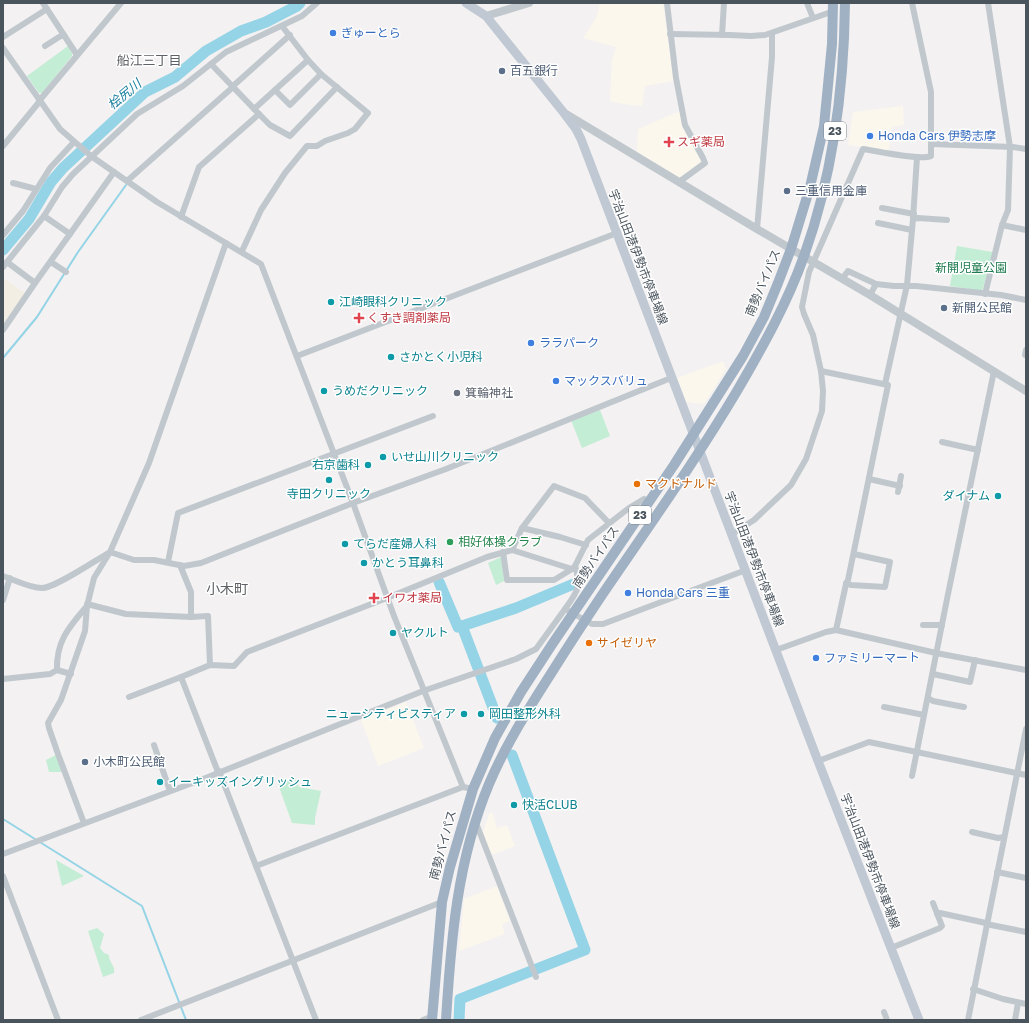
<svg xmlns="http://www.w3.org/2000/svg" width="1029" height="1023" font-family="'Golos Text','Noto Sans JP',sans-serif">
<rect width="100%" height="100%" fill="#f3f1f1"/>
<g fill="#fbf7ed">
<polygon points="600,3 663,3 674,81 645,86 642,106 629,105 610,101 612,60 616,47 583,38 596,18"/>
<polygon points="903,106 904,125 891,127 889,151 848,145 853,112"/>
<polygon points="680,111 682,125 702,161 679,178 637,152 638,129"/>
<polygon points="723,361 726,369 704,404 686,402 677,378"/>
<polygon points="406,702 424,748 378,766 361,720"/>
<polygon points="492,812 497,828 507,825 515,846 491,855 483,832 489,814"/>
<polygon points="497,886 510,921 502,924 505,934 459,951 464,899"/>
</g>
<g fill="#c3edd4">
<polygon points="68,46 72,53 72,56 42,93 39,93 27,76"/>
<polygon points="957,246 993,252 982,291 950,286"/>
<polygon points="600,410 610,436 582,448 571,420"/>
<polygon points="501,557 504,581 496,585 488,563"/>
<polygon points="56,755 62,772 49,772 46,760"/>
<polygon points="295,777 299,787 321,791 315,818 315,825 292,823 278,784"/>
<polygon points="56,860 84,876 62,886"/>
<path d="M97,928L104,934L100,948L104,953L109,955C109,957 109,959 110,960C112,966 115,966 114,973L103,977L88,931Z"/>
</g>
<polygon fill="#f3eee3" points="3,278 26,294 3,326"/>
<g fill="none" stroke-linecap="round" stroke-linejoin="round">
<g stroke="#94d4e6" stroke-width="2">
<polyline points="3,358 37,317 78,252 126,185"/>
<polyline points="3,819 142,906 186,1020"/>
</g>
<g stroke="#94d4e6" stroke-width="11">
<polyline points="3,250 29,219 51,182 63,168 145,92 175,77 206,51 241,31 266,22 297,6 300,3"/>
<polyline points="439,582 458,627 462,626 497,718"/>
<polyline points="462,626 516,608 576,583"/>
<polyline points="459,1020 460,999 585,950 512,755"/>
</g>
<g stroke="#c0c8ce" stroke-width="6">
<polyline points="43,3 77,55"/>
<polyline points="667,3 676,78 685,125 703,158 705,163 679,182"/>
<polyline points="807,3 813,18"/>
<polyline points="670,34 730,35 751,36 765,35 834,11"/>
<polyline points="722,35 724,3"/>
<polyline points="3,37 47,9"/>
<polyline points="45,46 59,37 64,35"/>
<polyline points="3,48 60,129 76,143 91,156 157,202 261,264 353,503 394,616 463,787"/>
<polyline points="233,86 290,35"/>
<polyline points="275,90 290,105 321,74 308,60"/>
<polyline points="39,101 121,3"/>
<polyline points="254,109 308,60 282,26"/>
<polyline points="259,114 270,125 290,136 337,87"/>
<polyline points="931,144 1013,147 1026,149"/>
<polyline points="3,146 40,101"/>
<polyline points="127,181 233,87"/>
<polyline points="13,183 36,189"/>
<polyline points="882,208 914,214"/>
<polyline points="44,216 70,234 114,172"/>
<polyline points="181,217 199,167 259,114 211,64"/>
<polyline points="913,219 918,218 947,220"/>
<polyline points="878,223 912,230"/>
<polyline points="1002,225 1026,230"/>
<polyline points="757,229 772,57 772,34"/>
<polyline points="3,235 23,211 50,168 74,142"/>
<polyline points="242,251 261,210 285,173 307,146 317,146 325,141 348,133 355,129 368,113 321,74"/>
<polyline points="7,262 35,283 70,234"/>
<polyline points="51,262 66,272"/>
<polyline points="3,267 44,216 62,187 73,174 137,114 183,86 226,52 302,16 317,3"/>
<polyline points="842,279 848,271 876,284"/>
<polyline points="985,294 1002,225 1008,210 1010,147 988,3"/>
<polyline points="870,295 876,284 894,286 916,286 1001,295 1026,300"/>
<polyline points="3,330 35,283"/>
<polyline points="1026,350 1025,355 1026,355"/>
<polyline points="297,356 617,233"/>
<polyline points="821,371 888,385 848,580 846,584 836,630"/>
<polyline points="885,384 907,285 913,219 917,157"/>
<polyline points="942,442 978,450"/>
<polyline points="869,479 900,486"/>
<polyline points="898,492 901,476"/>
<polyline points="522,528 554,486 585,498 609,523"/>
<path d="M732,534L754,520L791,485L806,459L822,411L823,391L821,371L813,335L804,314L802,307L809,272L863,149C877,151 920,161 931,156V92L912,3"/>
<polyline points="512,550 522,528 560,537 586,545"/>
<polyline points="503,552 507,580 554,580 572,569"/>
<polyline points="168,562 178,513 433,416"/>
<polyline points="180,565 191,592 191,617 208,616 210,665"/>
<path d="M3,576C15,580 29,588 42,588C55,588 96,560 110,552L134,560H154L184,566L201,563L353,503L446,469L671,378"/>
<polyline points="846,583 851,585 885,587 890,562 854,554"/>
<polyline points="3,600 10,578"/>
<polyline points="87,604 126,614 191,617"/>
<path d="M565,609C577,592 582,587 575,566"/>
<polyline points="923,625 942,625"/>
<polyline points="776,650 826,632 836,630 936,653 1026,670"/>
<path d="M57,670C56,641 69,627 87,606"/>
<polyline points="933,674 970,682 975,660"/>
<polyline points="3,679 50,674 57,670 71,674"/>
<polyline points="129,697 181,677"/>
<polyline points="928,698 933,701 964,707"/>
<polyline points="884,707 924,715"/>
<polyline points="154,745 170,791"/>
<polyline points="818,761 869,742 1026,775"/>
<polyline points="219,771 316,1020"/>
<polyline points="218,772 181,677 210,665 234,666 247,652 387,598 487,557 512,550 572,569 575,566 588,540 629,508 644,499"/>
<polyline points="912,776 947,599 994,371"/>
<polyline points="84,823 58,754 49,728 48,723 61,700 85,631 87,606 94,578 110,552 149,463 226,243"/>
<polyline points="476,823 536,977"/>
<polyline points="972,832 998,838 1004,837"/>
<polyline points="3,854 203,779 423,691 516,659 536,649 565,609 592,624 603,624 746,570"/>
<polyline points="256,866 463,787 473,789"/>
<polyline points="997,872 1026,878"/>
<polyline points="3,876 58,1020"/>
<polyline points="937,914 940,913 986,923"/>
<polyline points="986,924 1026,932"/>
<polyline points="891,948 940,928 942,926 933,903"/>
<polyline points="973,989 1003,999 1026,1004"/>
<polyline points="884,1012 887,1020"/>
<polyline points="141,1020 442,902"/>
<polyline points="423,1020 433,1016"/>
<polyline points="968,1020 1026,729"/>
<polyline points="1015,1020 1018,1003"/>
</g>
<g stroke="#c0c8ce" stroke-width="8">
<polyline points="486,16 529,3"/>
<polyline points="566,114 757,229 870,295 1026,391"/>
</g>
<polyline stroke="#c0c9d3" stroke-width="9" points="466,3 486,16 564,113 576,129 581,139 818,761 919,1020"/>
<g stroke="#a0b1c4" stroke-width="10">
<polyline points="432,1020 442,902 450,867 473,789 495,738 521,692 553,643 674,465 743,356 764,317 778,283 791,249 810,187 824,126 832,44 833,3"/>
<path d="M446,1020C451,939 457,861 489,784C506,744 529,708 552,672C569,645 586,619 604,592C649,526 696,460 737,391C762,348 787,304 804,256C833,175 844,89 845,3"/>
</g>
</g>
<g fill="#3f7fe0" stroke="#fff" stroke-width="1.5">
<circle cx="333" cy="33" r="4"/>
<circle cx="870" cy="136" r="4"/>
<circle cx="531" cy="343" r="4"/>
<circle cx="556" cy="381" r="4"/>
<circle cx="628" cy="593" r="4"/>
<circle cx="816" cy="658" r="4"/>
</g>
<g fill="#5c6f8a" stroke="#fff" stroke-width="1.5">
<circle cx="502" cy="71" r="4"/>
<circle cx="787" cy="191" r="4"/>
<circle cx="944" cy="308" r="4"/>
<circle cx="85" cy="762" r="4"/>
</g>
<g fill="#e0444e" stroke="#fff" stroke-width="1.5">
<path d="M667 136h4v4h4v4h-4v4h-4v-4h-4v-4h4z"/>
<path d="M357 312h4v4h4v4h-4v4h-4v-4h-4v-4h4z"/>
<path d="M372 592h4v4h4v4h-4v4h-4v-4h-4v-4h4z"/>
</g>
<g fill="#0f9aa8" stroke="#fff" stroke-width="1.5">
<circle cx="331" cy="302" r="4"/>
<circle cx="391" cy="357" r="4"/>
<circle cx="324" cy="391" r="4"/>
<circle cx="383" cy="457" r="4"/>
<circle cx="368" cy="465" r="4"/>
<circle cx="329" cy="480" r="4"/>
<circle cx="998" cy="496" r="4"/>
<circle cx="345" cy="544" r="4"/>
<circle cx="364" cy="563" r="4"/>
<circle cx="393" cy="633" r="4"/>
<circle cx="464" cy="714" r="4"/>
<circle cx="481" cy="714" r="4"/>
<circle cx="160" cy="782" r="4"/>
<circle cx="514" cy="805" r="4"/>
</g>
<circle fill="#6b7280" stroke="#fff" stroke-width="1.5" cx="457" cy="393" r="4"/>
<g fill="#e8710a" stroke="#fff" stroke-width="1.5">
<circle cx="637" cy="484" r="4"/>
<circle cx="589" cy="643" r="4"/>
</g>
<circle fill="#2e9e5b" stroke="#fff" stroke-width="1.5" cx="450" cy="542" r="4"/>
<g text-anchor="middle" stroke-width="3" stroke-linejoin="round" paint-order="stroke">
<g fill="#fff" stroke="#80878e" stroke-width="1">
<rect x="824" y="122" width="22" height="18" rx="3"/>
<rect x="629" y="506" width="22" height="18" rx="3"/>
</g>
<g font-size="11" font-weight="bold" fill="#4a545d">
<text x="835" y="135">23</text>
<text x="640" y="519">23</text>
</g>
<g font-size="12" fill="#366cbe" stroke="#fff" text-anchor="start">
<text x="341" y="37">ぎゅーとら</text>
<text x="878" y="140">Honda Cars 伊勢志摩</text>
<text x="539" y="347">ララパーク</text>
<text x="564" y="385">マックスバリュ</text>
<text x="636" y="597">Honda Cars 三重</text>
<text x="824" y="662">ファミリーマート</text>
</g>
<g font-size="12" fill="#4e5e75" stroke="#fff" text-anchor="start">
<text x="510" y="75">百五銀行</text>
<text x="795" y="195">三重信用金庫</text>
<text x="952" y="312">新開公民館</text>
<text x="93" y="766">小木町公民館</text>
</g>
<g font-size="12" fill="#be3a42" stroke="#fff" text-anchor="start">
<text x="677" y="146">スギ薬局</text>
<text x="367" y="322">くすき調剤薬局</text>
<text x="382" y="602">イワオ薬局</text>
</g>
<g font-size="12" fill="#4a545d" stroke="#fff">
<text transform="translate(638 257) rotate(69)" y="4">宇治山田港伊勢市停車場線</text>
<text transform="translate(763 283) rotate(-67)" y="4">南勢バイパス</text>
<text transform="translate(596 557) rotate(-56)" y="4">南勢バイパス</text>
<text transform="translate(754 559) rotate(69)" y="4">宇治山田港伊勢市停車場線</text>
<text transform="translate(443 845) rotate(-75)" y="4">南勢バイパス</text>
<text transform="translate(870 861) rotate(69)" y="4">宇治山田港伊勢市停車場線</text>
</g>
<g font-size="12" fill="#1e7b4e" stroke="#fff">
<text x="971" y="272">新開児童公園</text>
</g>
<g font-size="12" fill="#0d838f" stroke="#fff" text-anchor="start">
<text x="339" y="306">江崎眼科クリニック</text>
<text x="399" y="361">さかとく小児科</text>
<text x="332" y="395">うめだクリニック</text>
<text x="391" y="461">いせ山川クリニック</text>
<text x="360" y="469" text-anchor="end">右京歯科</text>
<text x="329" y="498" text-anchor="middle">寺田クリニック</text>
<text x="990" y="500" text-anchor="end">ダイナム</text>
<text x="353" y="548">てらだ産婦人科</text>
<text x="372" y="567">かとう耳鼻科</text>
<text x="401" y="637">ヤクルト</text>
<text x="456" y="718" text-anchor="end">ニューシティビスティア</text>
<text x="489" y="718">岡田整形外科</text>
<text x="168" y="786">イーキッズイングリッシュ</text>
<text x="522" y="809">快活CLUB</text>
</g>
<g font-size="12" fill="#5b616d" stroke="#fff" text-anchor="start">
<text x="465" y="397">箕輪神社</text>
</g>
<g font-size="12" fill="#c56008" stroke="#fff" text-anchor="start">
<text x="645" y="488">マクドナルド</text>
<text x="597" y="647">サイゼリヤ</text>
</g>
<g font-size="12" fill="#27864d" stroke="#fff" text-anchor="start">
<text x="458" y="546">相好体操クラブ</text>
</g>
<g font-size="13" fill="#5e6165" stroke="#fff">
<text x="149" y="65">船江三丁目</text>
</g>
<g font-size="13" font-style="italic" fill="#177d9c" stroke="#fff">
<text transform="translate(124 94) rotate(-40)" y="5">桧尻川</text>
</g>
<g font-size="14" fill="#5e6165" stroke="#fff">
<text x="227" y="594">小木町</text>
</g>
</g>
<rect width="1029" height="1023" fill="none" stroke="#4a545d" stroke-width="8"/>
</svg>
